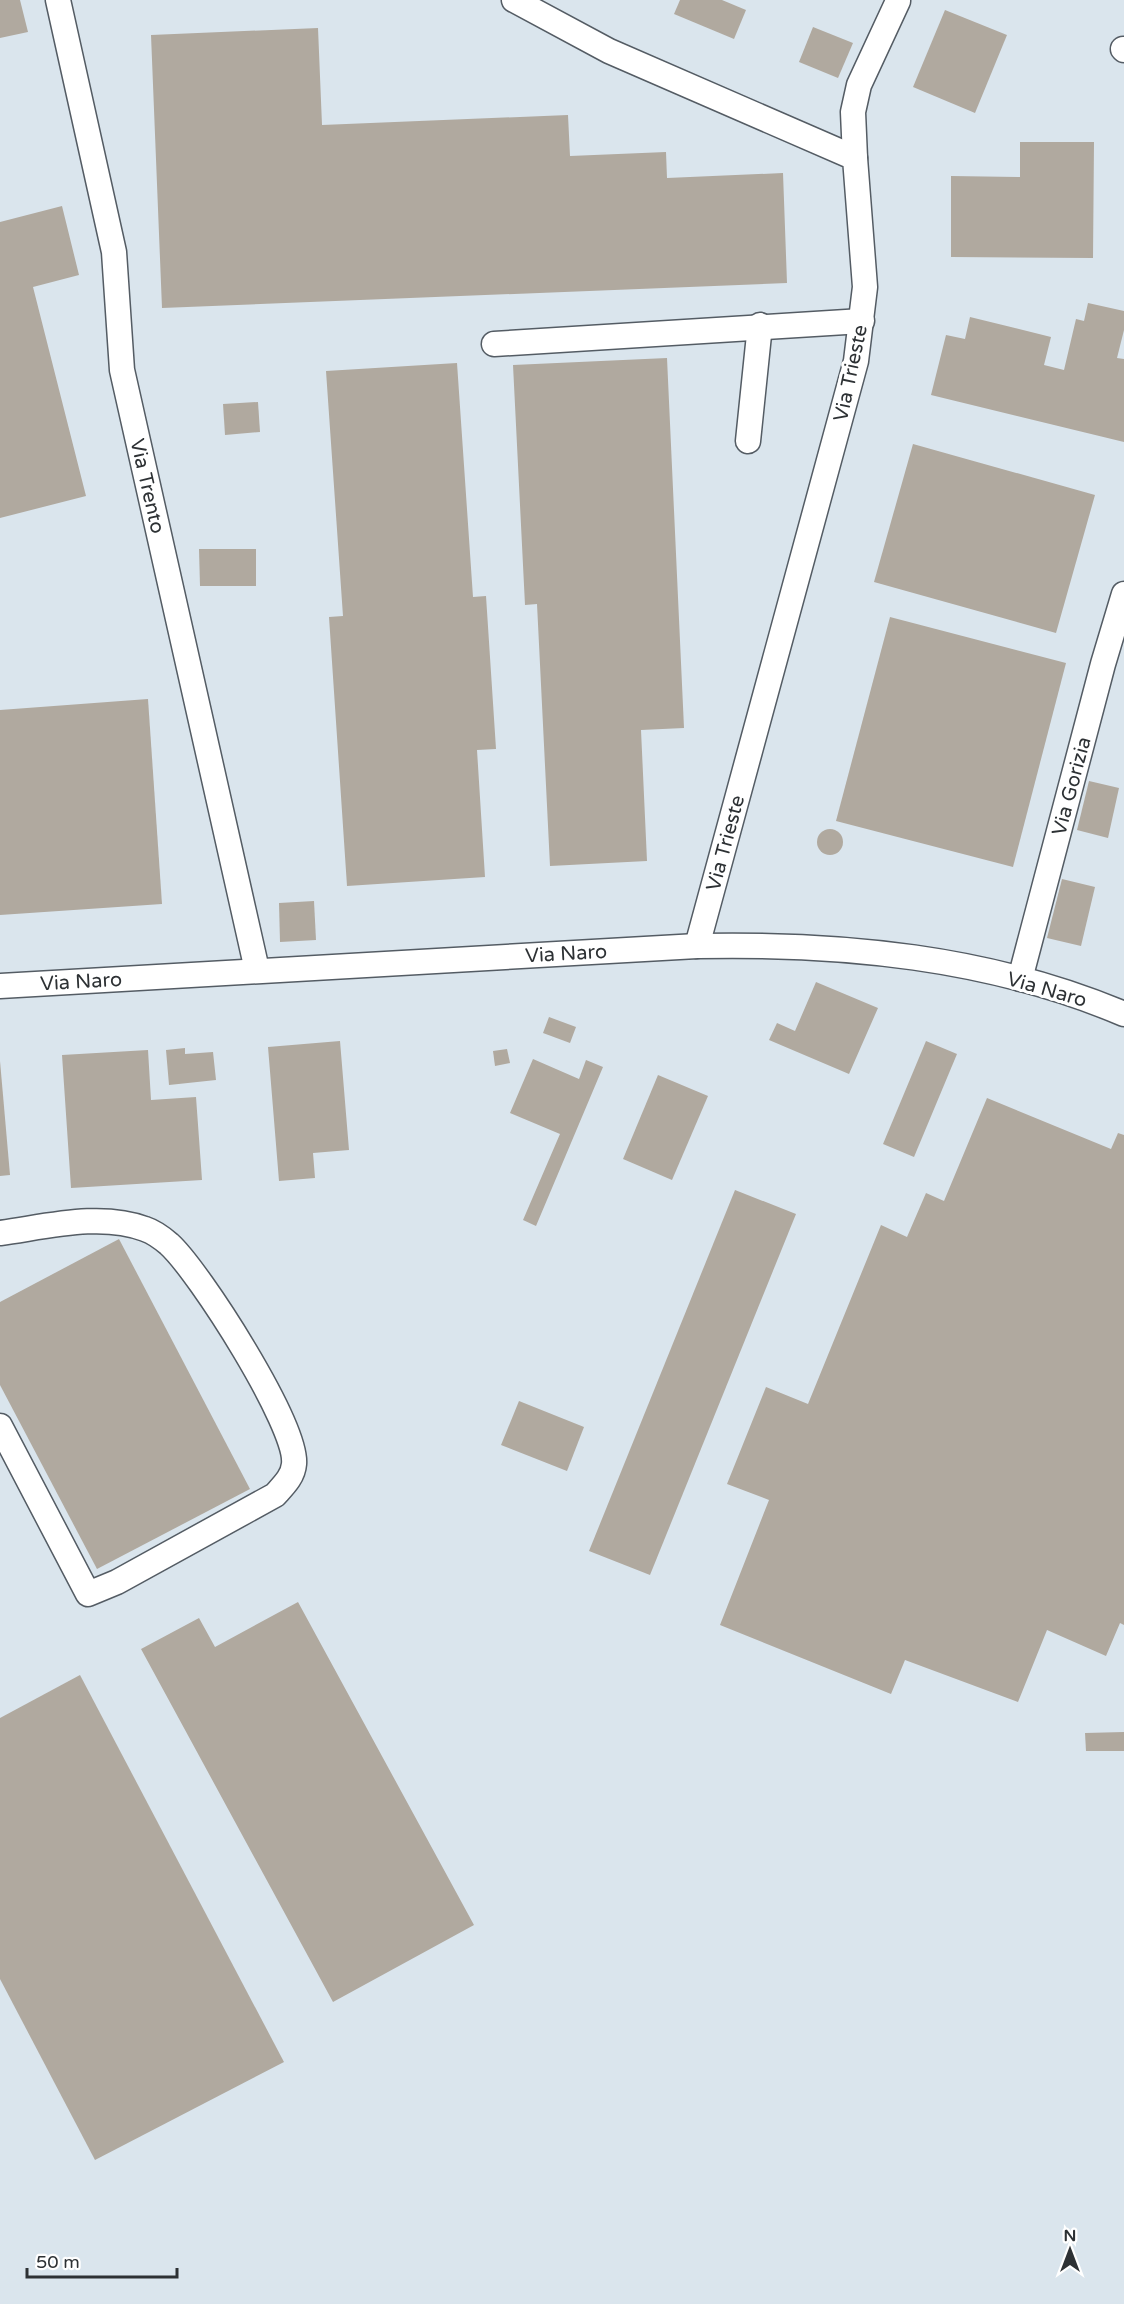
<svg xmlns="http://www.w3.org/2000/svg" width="1124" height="2304" font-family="'Varela Round',sans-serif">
<rect width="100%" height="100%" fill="#dae5ed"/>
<g fill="#b0a99f">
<polygon points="0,0 20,0 28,32 0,38"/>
<polygon points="680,0 722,0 746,10 734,39 674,14"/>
<polygon points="945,10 1007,35 975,113 913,87"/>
<polygon points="813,27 853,43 838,78 799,62"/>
<polygon points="318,28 322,125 568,115 570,156 666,152 667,178 783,173 787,283 162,308 151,35"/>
<polygon points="1020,142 1094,142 1093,258 951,257 951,176 1020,177"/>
<polygon points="62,206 79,275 33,287 86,496 0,518 0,222"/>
<polygon points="1088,303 1124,311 1124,330 1117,358 1124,359 1124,442 931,395 946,335 965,339 970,317 1051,337 1044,365 1064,370 1076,319 1084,321"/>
<polygon points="667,358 684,728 641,730 647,861 550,866 537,604 525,605 513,365"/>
<polygon points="457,363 473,597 486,596 496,749 477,750 485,877 347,886 329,617 343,616 326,371"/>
<polygon points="258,402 260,432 225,435 223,404"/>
<polygon points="913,444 1095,495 1056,633 874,582"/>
<polygon points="199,549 256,549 256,586 200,586"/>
<polygon points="890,617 1066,663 1013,867 836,821"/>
<polygon points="148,699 162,904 0,915 0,710"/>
<polygon points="1089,781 1119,788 1108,838 1077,830"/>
<circle cx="830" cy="842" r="13"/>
<polygon points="1062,879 1095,887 1081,946 1047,938"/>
<polygon points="314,901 316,940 280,942 279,903"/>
<polygon points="816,982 878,1008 849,1074 769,1040 777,1023 795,1031"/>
<polygon points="549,1017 576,1027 570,1043 543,1033"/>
<polygon points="340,1041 349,1150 313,1153 315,1178 279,1181 268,1047"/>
<polygon points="926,1041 957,1054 914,1157 883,1144"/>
<polygon points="185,1048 185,1054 213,1052 216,1080 169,1085 166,1050"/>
<polygon points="507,1049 510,1063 495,1066 493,1051"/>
<polygon points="148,1050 151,1100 196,1097 202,1180 71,1188 62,1055"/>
<polygon points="533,1059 579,1079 586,1060 603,1067 536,1226 523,1220 560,1134 510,1113"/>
<polygon points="0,1061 10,1175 0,1176"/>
<polygon points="658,1075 708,1096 672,1180 623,1159"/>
<polygon points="987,1098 1111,1149 1118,1133 1124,1135 1124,1625 1120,1623 1106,1656 1047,1630 1018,1702 905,1660 891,1694 720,1625 769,1500 727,1484 766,1387 808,1404 881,1225 907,1237 926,1193 944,1201"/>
<polygon points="735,1190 796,1214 650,1575 589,1551"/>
<polygon points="119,1239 250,1489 97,1569 0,1385 0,1302"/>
<polygon points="519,1401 584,1427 567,1471 501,1445"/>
<polygon points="298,1602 474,1925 333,2002 141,1649 199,1618 215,1647"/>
<polygon points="80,1675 284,2062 95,2160 0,1979 0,1718"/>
<polygon points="1124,1732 1124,1751 1086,1751 1085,1733"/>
</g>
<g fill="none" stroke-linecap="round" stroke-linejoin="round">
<g stroke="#545c64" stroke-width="27">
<g id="minor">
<polyline points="58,0 114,252 122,370 257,970"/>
<polyline points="514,0 609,51 855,158 865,287 856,361 697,946"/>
<polyline points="1123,49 1124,50"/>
<polyline points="855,158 853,112 859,85 898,1"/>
<polyline points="494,344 862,321"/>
<polyline points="748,441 760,325"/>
<polyline points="1020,979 1103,664 1124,594"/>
<path d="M0,986L697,946C841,943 990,957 1124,1014"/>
<path d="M0,1233C45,1227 101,1212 145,1229C154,1232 162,1238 169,1244C199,1271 298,1426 294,1464C293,1477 283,1486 275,1495L117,1582L88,1594L0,1426"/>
</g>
</g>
<use href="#minor" stroke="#fff" stroke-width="24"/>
</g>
<g text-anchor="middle" stroke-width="6" stroke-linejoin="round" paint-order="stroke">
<g font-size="20" fill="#2d3134" stroke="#fff">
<text transform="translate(850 373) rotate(-78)" y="7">Via Trieste</text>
<text transform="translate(148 486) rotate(77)" y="7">Via Trento</text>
<text transform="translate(1071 786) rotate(-75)" y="7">Via Gorizia</text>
<text transform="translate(725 843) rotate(-75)" y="7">Via Trieste</text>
<text transform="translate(566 953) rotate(-3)" y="7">Via Naro</text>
<text transform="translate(81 981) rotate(-3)" y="7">Via Naro</text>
<text transform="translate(1047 989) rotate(16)" y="7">Via Naro</text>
</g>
</g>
<g transform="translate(1070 2250)" stroke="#ffffff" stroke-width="4.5" paint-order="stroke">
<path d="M0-4.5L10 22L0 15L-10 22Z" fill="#2d3134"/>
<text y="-9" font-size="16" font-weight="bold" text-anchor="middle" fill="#2d3134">N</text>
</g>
<path d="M27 2268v9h150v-9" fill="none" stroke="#2d3134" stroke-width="3"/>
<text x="36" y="2268" font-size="18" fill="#2d3134" stroke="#ffffff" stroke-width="4.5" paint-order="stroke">50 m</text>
</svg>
